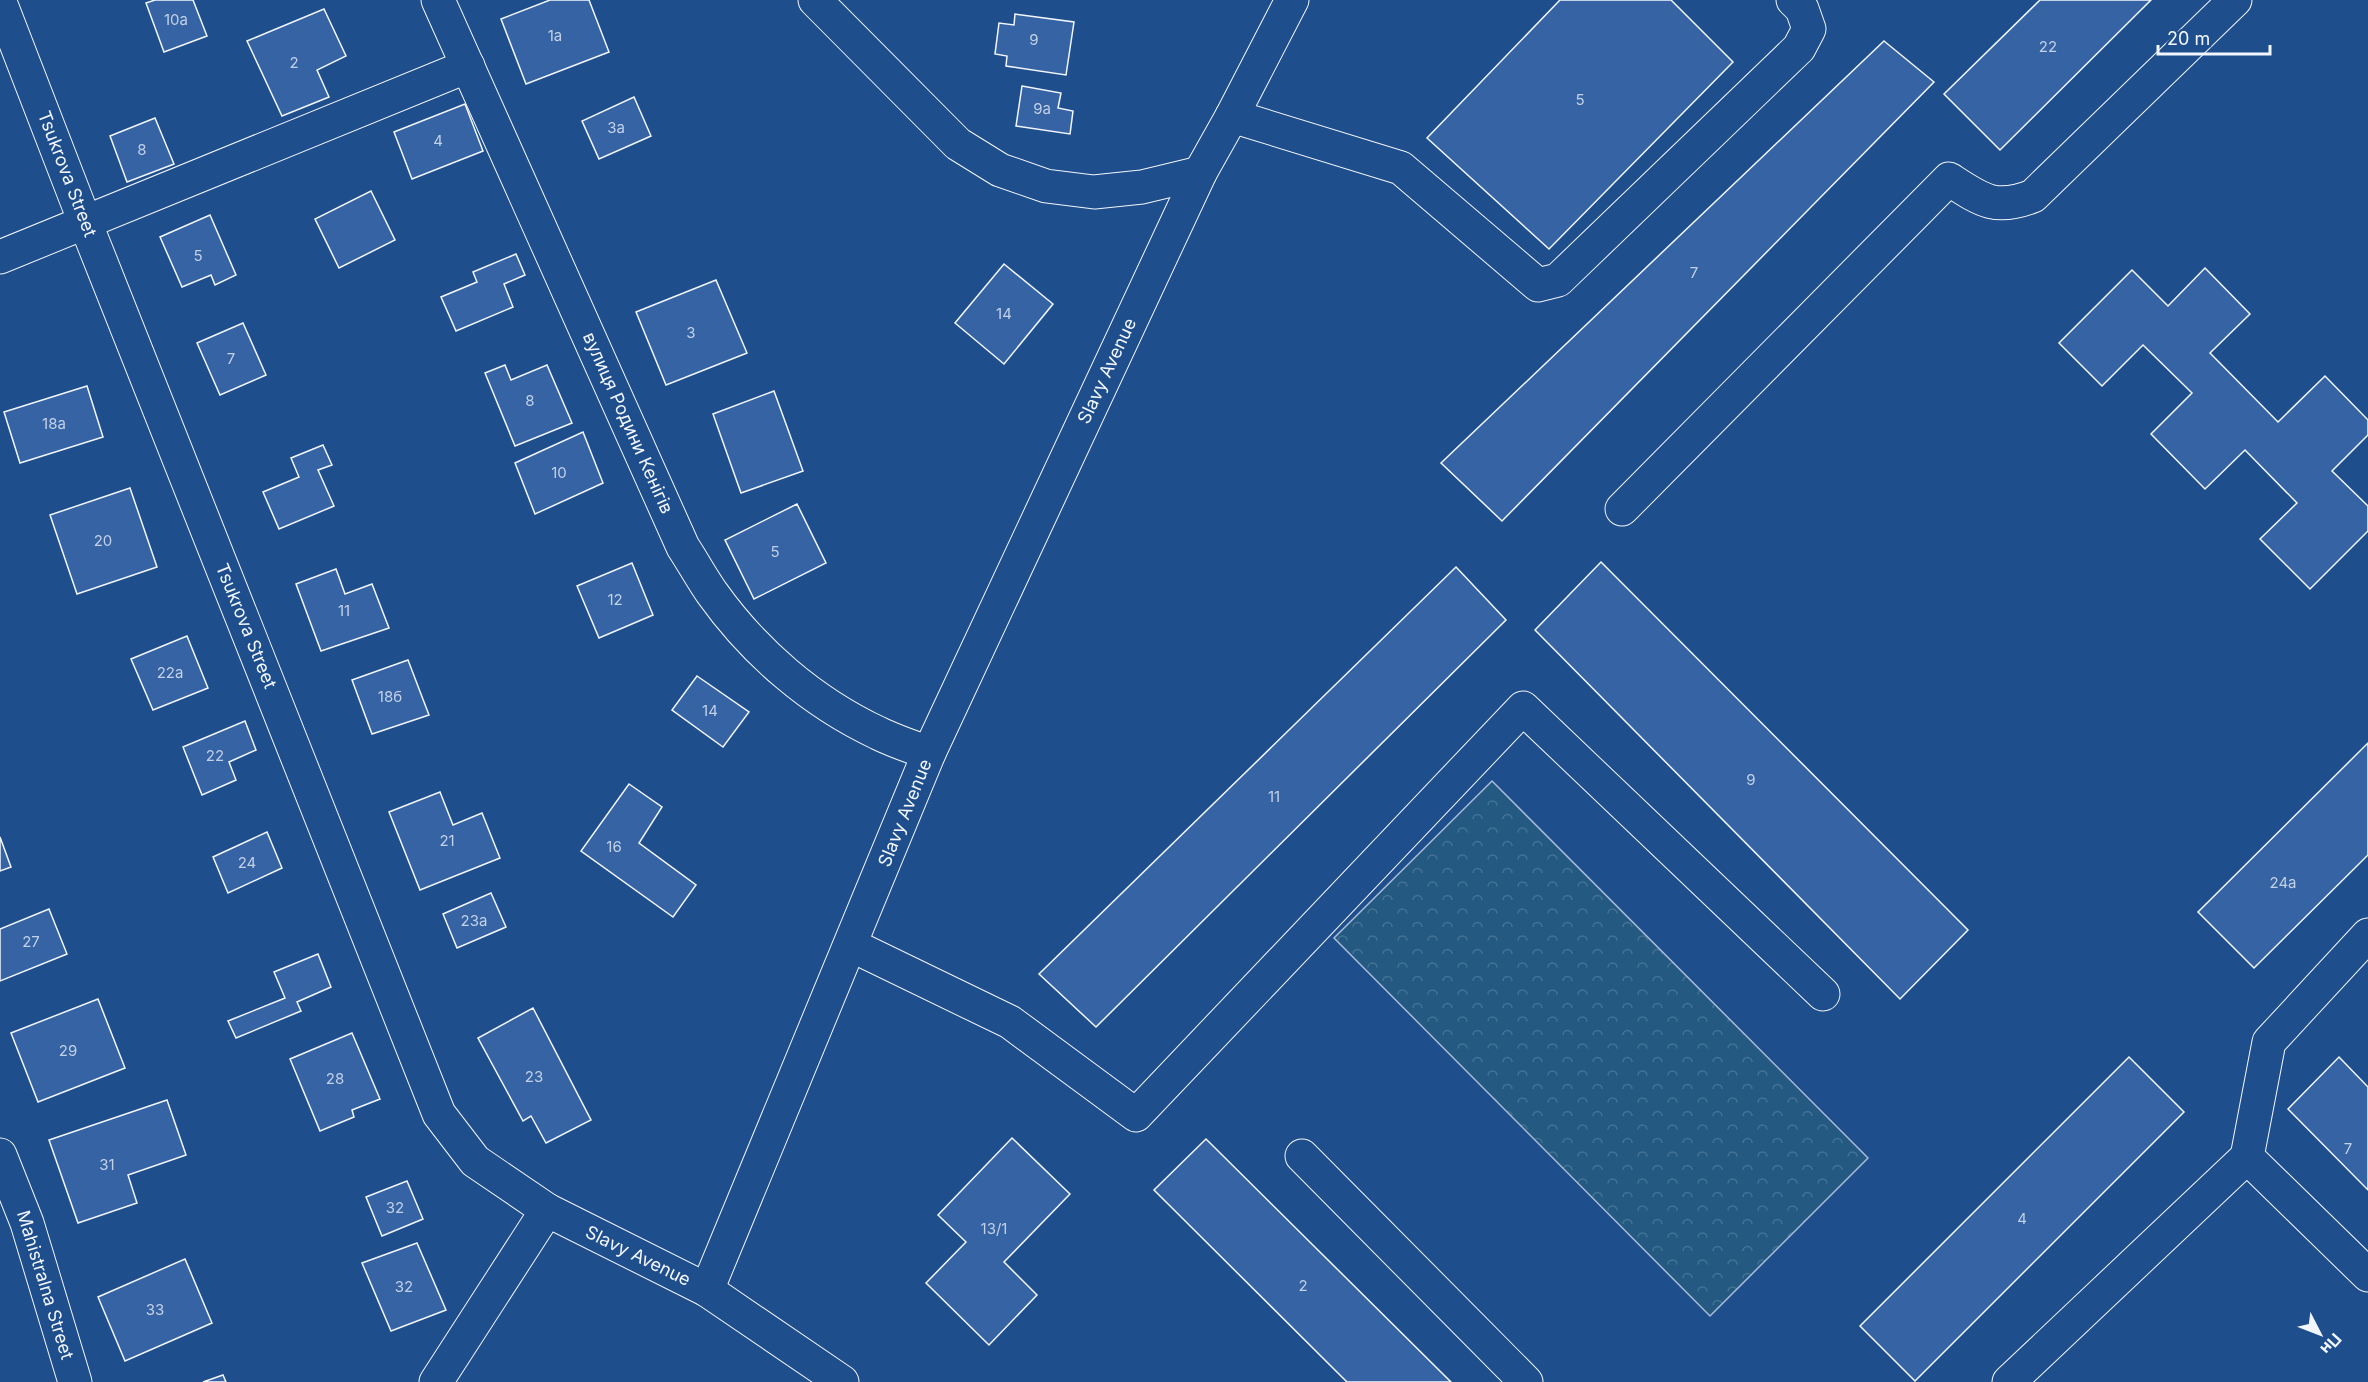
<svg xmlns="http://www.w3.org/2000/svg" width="2368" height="1382" font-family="Inter,sans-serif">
<defs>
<pattern id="forest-crowns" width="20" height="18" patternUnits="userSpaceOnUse" patternTransform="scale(1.5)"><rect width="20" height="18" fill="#245a82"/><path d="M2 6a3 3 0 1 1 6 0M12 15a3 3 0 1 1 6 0" fill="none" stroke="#447295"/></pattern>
</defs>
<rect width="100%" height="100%" fill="#1f4e8c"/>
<polygon fill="url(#forest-crowns)" stroke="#a8bbd7" stroke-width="1.5" points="1492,781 1868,1158 1710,1316 1334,938"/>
<g fill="#3563a3" stroke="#f2f6ff" stroke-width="1.5">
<polygon points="155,0 193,0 207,36 164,52 146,3"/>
<polygon points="550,0 589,0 609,52 526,84 501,19"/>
<polygon points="1560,0 1671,0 1733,62 1549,249 1427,138"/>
<polygon points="2040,0 2151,0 2000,150 1944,94"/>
<polygon points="324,9 346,56 317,70 329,97 282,116 247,41"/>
<polygon points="1015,14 1074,22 1066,75 1006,66 1007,56 995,54 999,23 1014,25"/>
<polygon points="1884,41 1934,82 1502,521 1441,463"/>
<polygon points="1022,86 1061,93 1058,108 1073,111 1070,134 1016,126"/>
<polygon points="634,97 651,136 599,159 582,121"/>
<polygon points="465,104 483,151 412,179 394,132"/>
<polygon points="155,118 174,164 127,182 110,136"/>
<polygon points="371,191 395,240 339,268 315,219"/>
<polygon points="210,215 236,275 215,285 211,275 182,287 160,237"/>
<polygon points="516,254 525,275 504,284 513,307 456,331 441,297 477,282 473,272"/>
<polygon points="1004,264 1053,304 1004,364 955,323"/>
<polygon points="2205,268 2250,314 2210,353 2278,422 2325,376 2368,420 2368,435 2332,471 2368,506 2368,531 2310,589 2260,539 2297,503 2245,450 2205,489 2151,434 2192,393 2143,345 2102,386 2059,343 2132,270 2168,306"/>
<polygon points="716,280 747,353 666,385 636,312"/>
<polygon points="243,323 266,375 220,395 197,343"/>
<polygon points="505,365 511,380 547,365 572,423 515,446 485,373"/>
<polygon points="87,386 103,437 20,463 4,412"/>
<polygon points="774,391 803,471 741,493 713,414"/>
<polygon points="583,432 603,483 535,514 515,463"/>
<polygon points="323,445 332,465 318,470 334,506 279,529 263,492 299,477 291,458"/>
<polygon points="130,488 157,567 77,594 50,515"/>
<polygon points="797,504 826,563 754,599 725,540"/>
<polygon points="1601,562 1968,930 1900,999 1535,630"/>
<polygon points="632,563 653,615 599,638 577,586"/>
<polygon points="1456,567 1506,620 1096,1027 1039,974"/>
<polygon points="336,569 345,594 372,584 389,628 321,651 296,584"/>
<polygon points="187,636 208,688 153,710 131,659"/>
<polygon points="408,660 429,715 372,734 352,680"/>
<polygon points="697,676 749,712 723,747 672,710"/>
<polygon points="245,721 256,750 229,762 236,780 202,795 183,747"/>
<polygon points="2368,743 2368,855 2254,968 2198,912"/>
<polygon points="629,784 662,807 639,843 696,885 673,917 581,851"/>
<polygon points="440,792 453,825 482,813 500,858 420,890 389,812"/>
<polygon points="267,832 282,868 228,893 213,857"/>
<polygon points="0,837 11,867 0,871"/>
<polygon points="491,893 506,927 457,948 443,914"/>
<polygon points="49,909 67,954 0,981 0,929"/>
<polygon points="318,954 331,987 297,1002 301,1011 236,1038 228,1021 285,998 274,972"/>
<polygon points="98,999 125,1068 38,1102 11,1033"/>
<polygon points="533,1008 591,1120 546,1143 531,1116 523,1121 478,1038"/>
<polygon points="352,1033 380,1099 352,1110 354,1117 320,1131 290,1059"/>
<polygon points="2129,1057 2184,1112 1915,1381 1860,1326"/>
<polygon points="2339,1057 2368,1087 2368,1190 2288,1109"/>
<polygon points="167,1100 186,1155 128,1175 137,1203 78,1223 49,1140"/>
<polygon points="1012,1138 1070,1194 1004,1262 1037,1295 989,1345 926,1283 966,1242 938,1215"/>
<polygon points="1206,1139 1451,1382 1347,1382 1154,1190"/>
<polygon points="407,1181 423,1219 382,1236 366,1197"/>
<polygon points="417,1243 446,1310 391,1331 362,1263"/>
<polygon points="185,1259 212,1323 125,1361 98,1297"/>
<polygon points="223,1375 226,1382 203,1382"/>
</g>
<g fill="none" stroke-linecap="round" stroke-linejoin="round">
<g stroke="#f2f6ff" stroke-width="35">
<g id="minor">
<path d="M438,0L683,547C693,562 702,579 712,593C754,652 812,702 878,733C894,741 912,747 929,753"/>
<polyline points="815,0 958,144 1000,170 1046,186 1094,192 1142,187 1200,173"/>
<polyline points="0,2 85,222 439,1114 475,1161 547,1210"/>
<polyline points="1232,116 1401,168 1538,285 1558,280 1799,48 1809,29 1802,9 1793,0"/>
<polyline points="0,257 468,66"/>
<path d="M1622,509L1949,179C1981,200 1995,211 2033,196L2235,0"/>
<polyline points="2368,935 2269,1042 2247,1157 2368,1275"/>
<polyline points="851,945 1010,1022 1136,1115 1523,708 1823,994"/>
<polyline points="0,1155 27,1223 75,1382"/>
<polyline points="1302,1156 1526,1382"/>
<polyline points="707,1290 929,753 1200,173 1232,116 1292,0"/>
<polyline points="436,1382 547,1210 707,1290 842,1382"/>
<polyline points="2009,1382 2247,1157"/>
</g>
</g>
<use href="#minor" stroke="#1f4e8c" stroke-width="33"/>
</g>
<g text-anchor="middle" stroke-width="4.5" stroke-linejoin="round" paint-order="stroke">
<g font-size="15" fill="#c3d1e8">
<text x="176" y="25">10а</text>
<text x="555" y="41">1а</text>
<text x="1034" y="45">9</text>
<text x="2048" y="52">22</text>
<text x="294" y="68">2</text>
<text x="1580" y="105">5</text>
<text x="1042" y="114">9а</text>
<text x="616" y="133">3а</text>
<text x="438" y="146">4</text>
<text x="142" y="155">8</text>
<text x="198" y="261">5</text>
<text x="1694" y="278">7</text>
<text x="1004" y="319">14</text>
<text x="691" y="338">3</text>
<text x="231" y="364">7</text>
<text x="530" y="406">8</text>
<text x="54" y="429">18а</text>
<text x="559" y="478">10</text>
<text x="103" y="546">20</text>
<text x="775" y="557">5</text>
<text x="615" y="605">12</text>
<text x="344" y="616">11</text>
<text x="170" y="678">22а</text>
<text x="390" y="702">18б</text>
<text x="710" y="716">14</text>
<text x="215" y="761">22</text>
<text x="1751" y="785">9</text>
<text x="1274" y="802">11</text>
<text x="447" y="846">21</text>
<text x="614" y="852">16</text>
<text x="247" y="868">24</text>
<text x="2283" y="888">24а</text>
<text x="474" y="926">23а</text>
<text x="31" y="947">27</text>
<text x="68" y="1056">29</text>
<text x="534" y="1082">23</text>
<text x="335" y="1084">28</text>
<text x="2348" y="1154">7</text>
<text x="107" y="1170">31</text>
<text x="395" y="1213">32</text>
<text x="2022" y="1224">4</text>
<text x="994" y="1234">13/1</text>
<text x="1303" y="1291">2</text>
<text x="404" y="1292">32</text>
<text x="155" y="1315">33</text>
</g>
<g font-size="18" fill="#f2f6ff" stroke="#1f4e8c">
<text transform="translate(67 174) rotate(69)" y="6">Tsukrova Street</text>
<text transform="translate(1107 371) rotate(-65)" y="6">Slavy Avenue</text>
<text transform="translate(628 423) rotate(66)" y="6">вулиця Родини Кенігів</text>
<text transform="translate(246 626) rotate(68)" y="6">Tsukrova Street</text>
<text transform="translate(905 813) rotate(-68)" y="6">Slavy Avenue</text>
<text transform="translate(638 1256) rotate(26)" y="6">Slavy Avenue</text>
<text transform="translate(45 1285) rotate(73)" y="6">Mahistralna Street</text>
</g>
</g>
<g transform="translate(2320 1334) rotate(132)" stroke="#1f4e8c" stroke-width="4.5" paint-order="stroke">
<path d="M0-4.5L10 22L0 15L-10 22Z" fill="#f2f6ff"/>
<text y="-9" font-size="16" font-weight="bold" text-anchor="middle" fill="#f2f6ff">Пн</text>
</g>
<path d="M2158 45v9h112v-9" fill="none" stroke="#f2f6ff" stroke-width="3"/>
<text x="2167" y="45" font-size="18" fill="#f2f6ff" stroke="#1f4e8c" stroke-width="4.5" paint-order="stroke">20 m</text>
</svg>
